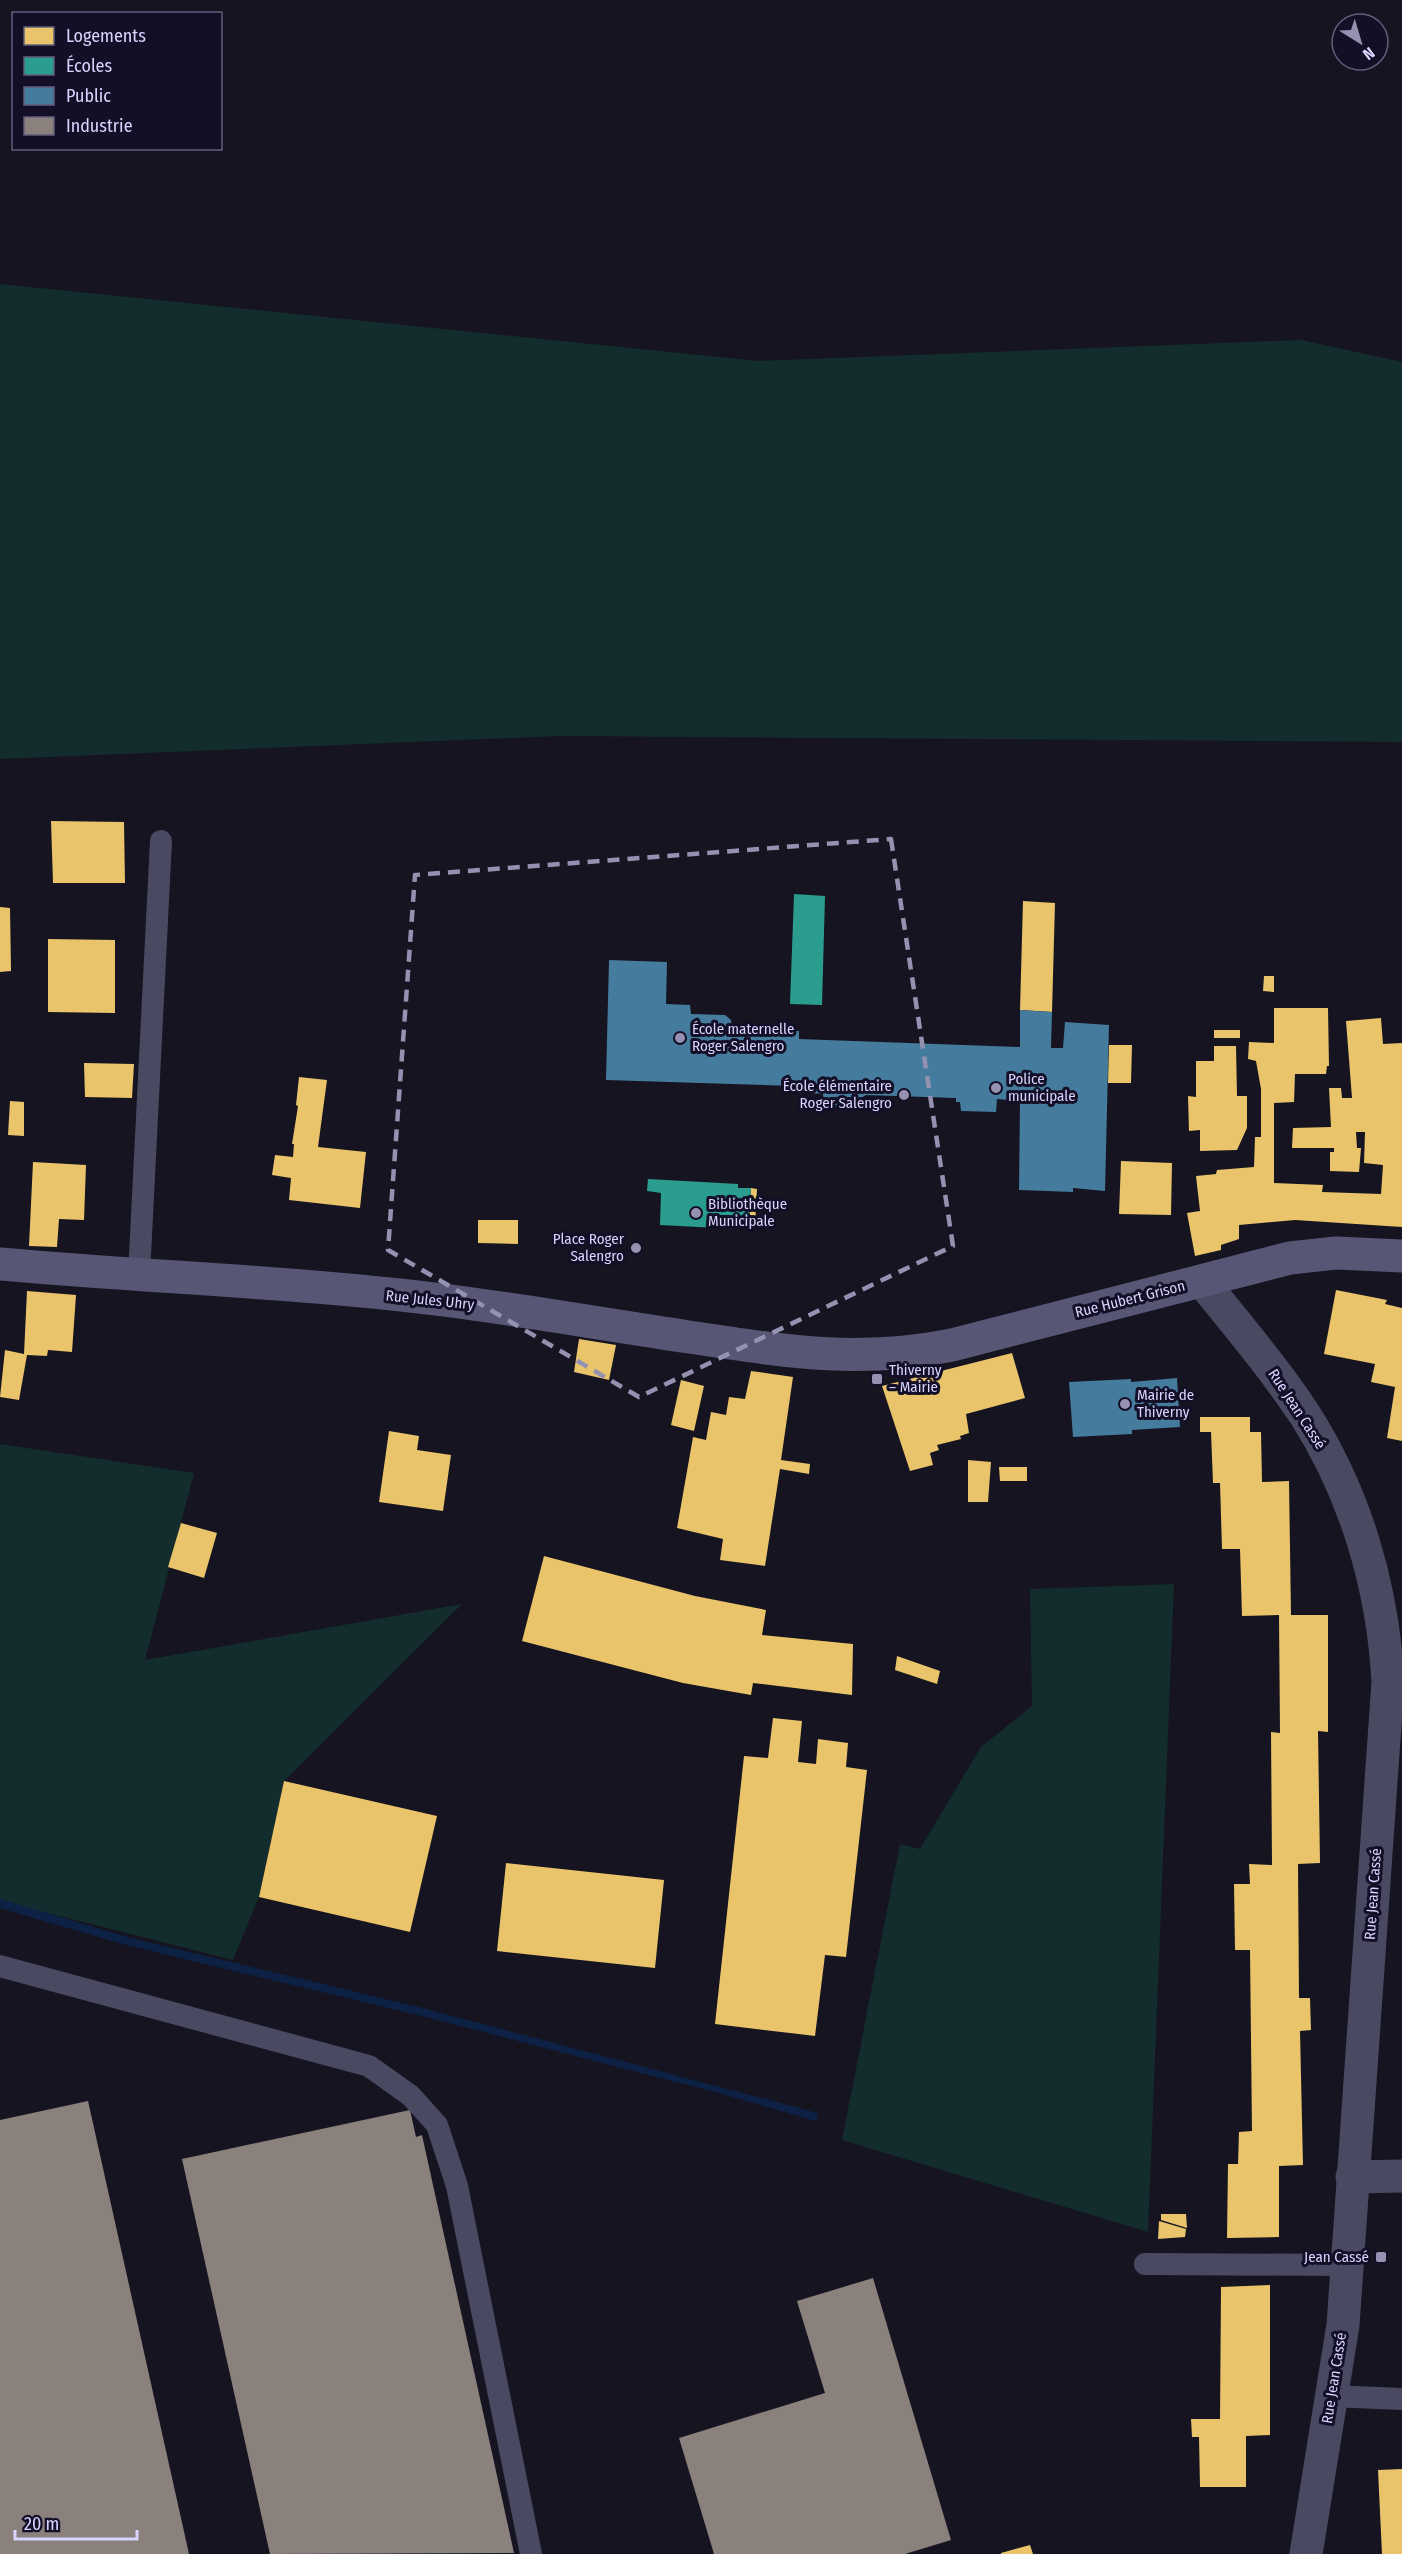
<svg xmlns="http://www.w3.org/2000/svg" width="1402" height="2554" font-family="'Fira Sans Condensed',sans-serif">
<rect width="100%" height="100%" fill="#161421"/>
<g fill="#132c2d">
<polygon points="0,284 758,361 1301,340 1402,362 1402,742 560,736 0,759"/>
<polygon points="0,1444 194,1473 145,1660 462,1604 284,1781 259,1897 233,1960 0,1901"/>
<polygon points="1174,1584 1148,2232 842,2140 900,1844 920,1849 981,1747 1032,1706 1030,1589"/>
</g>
<polygon fill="#0d2144" points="0,1899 131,1938 419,2007 818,2113 816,2121 726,2095 418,2015 122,1944 0,1908"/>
<g fill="#e9c46a">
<polygon points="51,821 124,822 125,883 53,883"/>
<polygon points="1023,901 1055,903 1052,1012 1020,1010"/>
<polygon points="0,907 10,908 11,971 0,972"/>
<polygon points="48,939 115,940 115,1013 48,1012"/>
<polygon points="1264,976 1274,976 1274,992 1263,991"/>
<polygon points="1274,1008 1328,1008 1329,1066 1327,1066 1326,1074 1295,1074 1294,1102 1274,1103 1274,1183 1323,1185 1322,1192 1381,1194 1383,1165 1364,1163 1365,1132 1356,1132 1357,1148 1361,1148 1359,1172 1330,1171 1330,1152 1334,1152 1334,1148 1292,1148 1293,1128 1331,1127 1329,1088 1341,1088 1342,1098 1352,1098 1346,1021 1381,1018 1383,1044 1402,1043 1402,1227 1295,1220 1239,1225 1239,1239 1221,1245 1221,1250 1195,1256 1187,1213 1200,1211 1196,1176 1216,1174 1217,1170 1254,1167 1255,1137 1261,1137 1261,1089 1256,1061 1248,1059 1249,1042 1274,1043"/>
<rect x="1214" y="1030" width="26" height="8"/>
<polygon points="1109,1045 1132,1045 1131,1083 1108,1083"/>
<polygon points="1214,1046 1236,1046 1237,1096 1247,1096 1247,1128 1237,1150 1200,1151 1200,1130 1189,1131 1188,1096 1196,1097 1196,1061 1214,1061"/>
<polygon points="84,1063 134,1064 132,1098 85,1097"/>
<polygon points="299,1077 327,1080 318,1147 366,1152 360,1208 289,1200 291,1178 272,1175 275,1155 293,1157 294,1144 292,1144 298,1106 296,1105"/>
<polygon points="10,1101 24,1102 24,1136 8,1135"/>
<polygon points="1121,1161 1172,1163 1171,1215 1119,1214"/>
<polygon points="33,1162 86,1165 84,1220 59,1219 57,1247 29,1246"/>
<polygon points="751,1188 757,1189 755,1227 749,1226"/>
<polygon points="478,1220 518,1220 518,1244 478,1243"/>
<polygon points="1336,1290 1387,1300 1385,1304 1402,1308 1402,1441 1387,1438 1395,1387 1371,1382 1375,1364 1324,1354"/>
<polygon points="27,1291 76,1295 72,1352 48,1350 47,1356 27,1355 19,1400 0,1397 5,1350 24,1354"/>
<polygon points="579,1339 616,1345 609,1380 574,1372"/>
<polygon points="1012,1353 1025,1398 966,1414 969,1433 960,1436 961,1439 937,1445 939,1450 930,1453 933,1465 910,1471 882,1386"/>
<polygon points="751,1371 793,1377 781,1460 810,1464 809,1474 780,1469 765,1566 720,1560 723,1539 677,1528 693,1437 706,1440 711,1412 726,1415 729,1397 745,1399"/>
<polygon points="681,1380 704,1386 694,1431 671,1425"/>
<polygon points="1200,1417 1250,1417 1250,1432 1261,1432 1262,1482 1289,1481 1291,1615 1328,1615 1328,1732 1318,1731 1320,1863 1298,1864 1299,1998 1310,1998 1311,2030 1300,2031 1303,2165 1279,2166 1279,2237 1227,2238 1228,2164 1238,2164 1239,2132 1252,2131 1250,1950 1235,1950 1234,1884 1250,1884 1249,1864 1272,1865 1271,1732 1280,1733 1279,1615 1242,1616 1240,1549 1222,1549 1220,1483 1213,1483 1211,1432 1200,1432"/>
<polygon points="389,1431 419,1436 417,1450 451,1455 443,1511 379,1502"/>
<polygon points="968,1460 991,1462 988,1502 968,1502"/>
<polygon points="999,1467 1027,1467 1027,1481 1000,1481"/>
<polygon points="181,1523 217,1533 204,1578 168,1567"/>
<polygon points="544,1556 695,1596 766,1610 762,1635 853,1644 852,1695 753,1683 751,1695 683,1683 522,1641"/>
<polygon points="897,1656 940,1671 937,1684 895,1670"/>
<polygon points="773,1718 802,1721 798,1762 816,1764 818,1739 848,1743 846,1767 867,1770 846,1957 825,1955 815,2036 715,2024 744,1756 768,1758"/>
<polygon points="284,1781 437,1816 410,1932 259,1897"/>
<polygon points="506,1863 664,1880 655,1968 497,1951"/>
<polygon points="1161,2214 1186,2214 1187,2228 1161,2220"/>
<polygon points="1159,2221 1186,2229 1185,2237 1158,2239"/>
<polygon points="1270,2285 1270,2435 1246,2436 1246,2487 1200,2487 1199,2437 1192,2437 1191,2419 1220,2419 1221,2287"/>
<polygon points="1402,2469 1402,2554 1382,2554 1378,2470"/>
<polygon points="1030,2545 1033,2554 1001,2554 1001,2553"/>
</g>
<g fill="#2a9d8f">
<polygon points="794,894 825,896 822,1005 790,1004"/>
<polygon points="648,1179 738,1184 738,1188 751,1188 749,1226 736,1225 737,1229 660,1225 661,1193 647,1191"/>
</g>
<g fill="#457b9d">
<polygon points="609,960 667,962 666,1004 690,1005 691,1014 725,1015 731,1020 732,1030 799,1031 799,1039 1020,1047 1020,1010 1052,1012 1051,1048 1063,1048 1065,1022 1109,1025 1105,1191 1073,1188 1073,1192 1019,1190 1020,1101 997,1099 996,1112 961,1111 960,1102 956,1102 956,1098 866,1095 861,1098 860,1108 823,1106 823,1094 795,1092 795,1086 606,1080"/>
<polygon points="1177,1378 1180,1427 1132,1430 1132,1434 1073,1437 1069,1382 1131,1379 1131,1382"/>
</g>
<g fill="#8a817c">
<polygon points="88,2101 189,2554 0,2554 0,2120"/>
<polygon points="410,2110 416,2137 422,2135 514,2553 270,2554 182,2159"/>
<polygon points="873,2278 951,2540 905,2554 714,2554 679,2438 825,2393 797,2301"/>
</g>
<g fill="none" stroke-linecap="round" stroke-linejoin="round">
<g stroke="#4a4962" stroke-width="22">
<polyline points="139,1275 161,841"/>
<polyline points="0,1966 369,2066 411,2096 437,2125 457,2186 531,2554"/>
<polyline points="1145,2264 1347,2265"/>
<polyline points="1330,2396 1402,2399"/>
</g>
<g stroke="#4a4962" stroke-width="33">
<path d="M1202,1281C1237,1325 1274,1368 1305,1415C1356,1495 1383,1588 1388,1682L1343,2325L1306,2554"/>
<polyline points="1352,2177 1402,2176"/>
</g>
<path stroke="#575674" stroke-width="33" d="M0,1264C155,1278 311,1282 466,1303C540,1313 615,1326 689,1337C784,1351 857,1364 952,1345L1290,1258L1336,1253L1402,1256"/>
</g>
<path fill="none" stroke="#9591b1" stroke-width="4.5" stroke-dasharray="12 8" stroke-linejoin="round" d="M891,839L953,1246L639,1397L388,1250L415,875Z"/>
<g fill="#9591b1" stroke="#130f26" stroke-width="2">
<circle cx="680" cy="1038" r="6"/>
<circle cx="996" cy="1088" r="6"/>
<circle cx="904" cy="1095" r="6"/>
<circle cx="696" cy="1213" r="6"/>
<circle cx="636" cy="1248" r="6"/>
<rect x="871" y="1373" width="12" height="12" rx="3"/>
<circle cx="1125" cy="1404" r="6"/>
<rect x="1375" y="2251" width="12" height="12" rx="3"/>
</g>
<g text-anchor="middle" stroke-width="6" stroke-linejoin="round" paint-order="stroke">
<g font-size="15" fill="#d9d4ff" stroke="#130f26" text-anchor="start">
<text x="692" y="1034">École maternelle<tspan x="692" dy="17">Roger Salengro</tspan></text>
<text x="1008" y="1084">Police<tspan x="1008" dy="17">municipale</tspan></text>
<text x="892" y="1091" text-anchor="end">École élémentaire<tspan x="892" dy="17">Roger Salengro</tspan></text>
<text x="708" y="1209">Bibliothèque<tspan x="708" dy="17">Municipale</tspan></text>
<text x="624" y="1244" text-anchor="end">Place Roger<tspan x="624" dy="17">Salengro</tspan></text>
<text x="889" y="1375">Thiverny<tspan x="889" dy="17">– Mairie</tspan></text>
<text x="1137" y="1400">Mairie de<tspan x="1137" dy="17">Thiverny</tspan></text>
<text x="1369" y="2262" text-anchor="end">Jean Cassé</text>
</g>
<g font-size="15" fill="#d9d4ff" stroke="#130f26">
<text transform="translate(1130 1299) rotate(-14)" y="5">Rue Hubert Grison</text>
<text transform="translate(430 1300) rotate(6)" y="5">Rue Jules Uhry</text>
<text transform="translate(1297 1409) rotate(57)" y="5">Rue Jean Cassé</text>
<text transform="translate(1373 1894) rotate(-86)" y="5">Rue Jean Cassé</text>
<text transform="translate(1334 2378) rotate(-81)" y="5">Rue Jean Cassé</text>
</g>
</g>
<rect x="12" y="12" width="210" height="138" fill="#130f26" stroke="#625e7d" stroke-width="1.5"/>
<rect x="24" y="27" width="30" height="18" fill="#e9c46a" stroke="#625e7d" stroke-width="1.5"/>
<text x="66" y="42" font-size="18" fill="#d9d4ff">Logements</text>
<rect x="24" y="57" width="30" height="18" fill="#2a9d8f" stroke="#625e7d" stroke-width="1.5"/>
<text x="66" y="72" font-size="18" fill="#d9d4ff">Écoles</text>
<rect x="24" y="87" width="30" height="18" fill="#457b9d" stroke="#625e7d" stroke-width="1.5"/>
<text x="66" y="102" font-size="18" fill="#d9d4ff">Public</text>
<rect x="24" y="117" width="30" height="18" fill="#8a817c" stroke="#625e7d" stroke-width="1.5"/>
<text x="66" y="132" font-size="18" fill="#d9d4ff">Industrie</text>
<g transform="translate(1360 42) rotate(143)"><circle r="28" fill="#130f26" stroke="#625e7d" stroke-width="1.5"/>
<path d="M0-4.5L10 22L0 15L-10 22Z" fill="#9591b1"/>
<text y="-9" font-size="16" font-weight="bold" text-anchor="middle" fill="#d9d4ff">N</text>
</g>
<path d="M15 2530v9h122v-9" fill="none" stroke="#d9d4ff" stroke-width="3"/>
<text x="24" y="2530" font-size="18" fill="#d9d4ff" stroke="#130f26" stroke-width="4.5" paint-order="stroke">20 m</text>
</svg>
